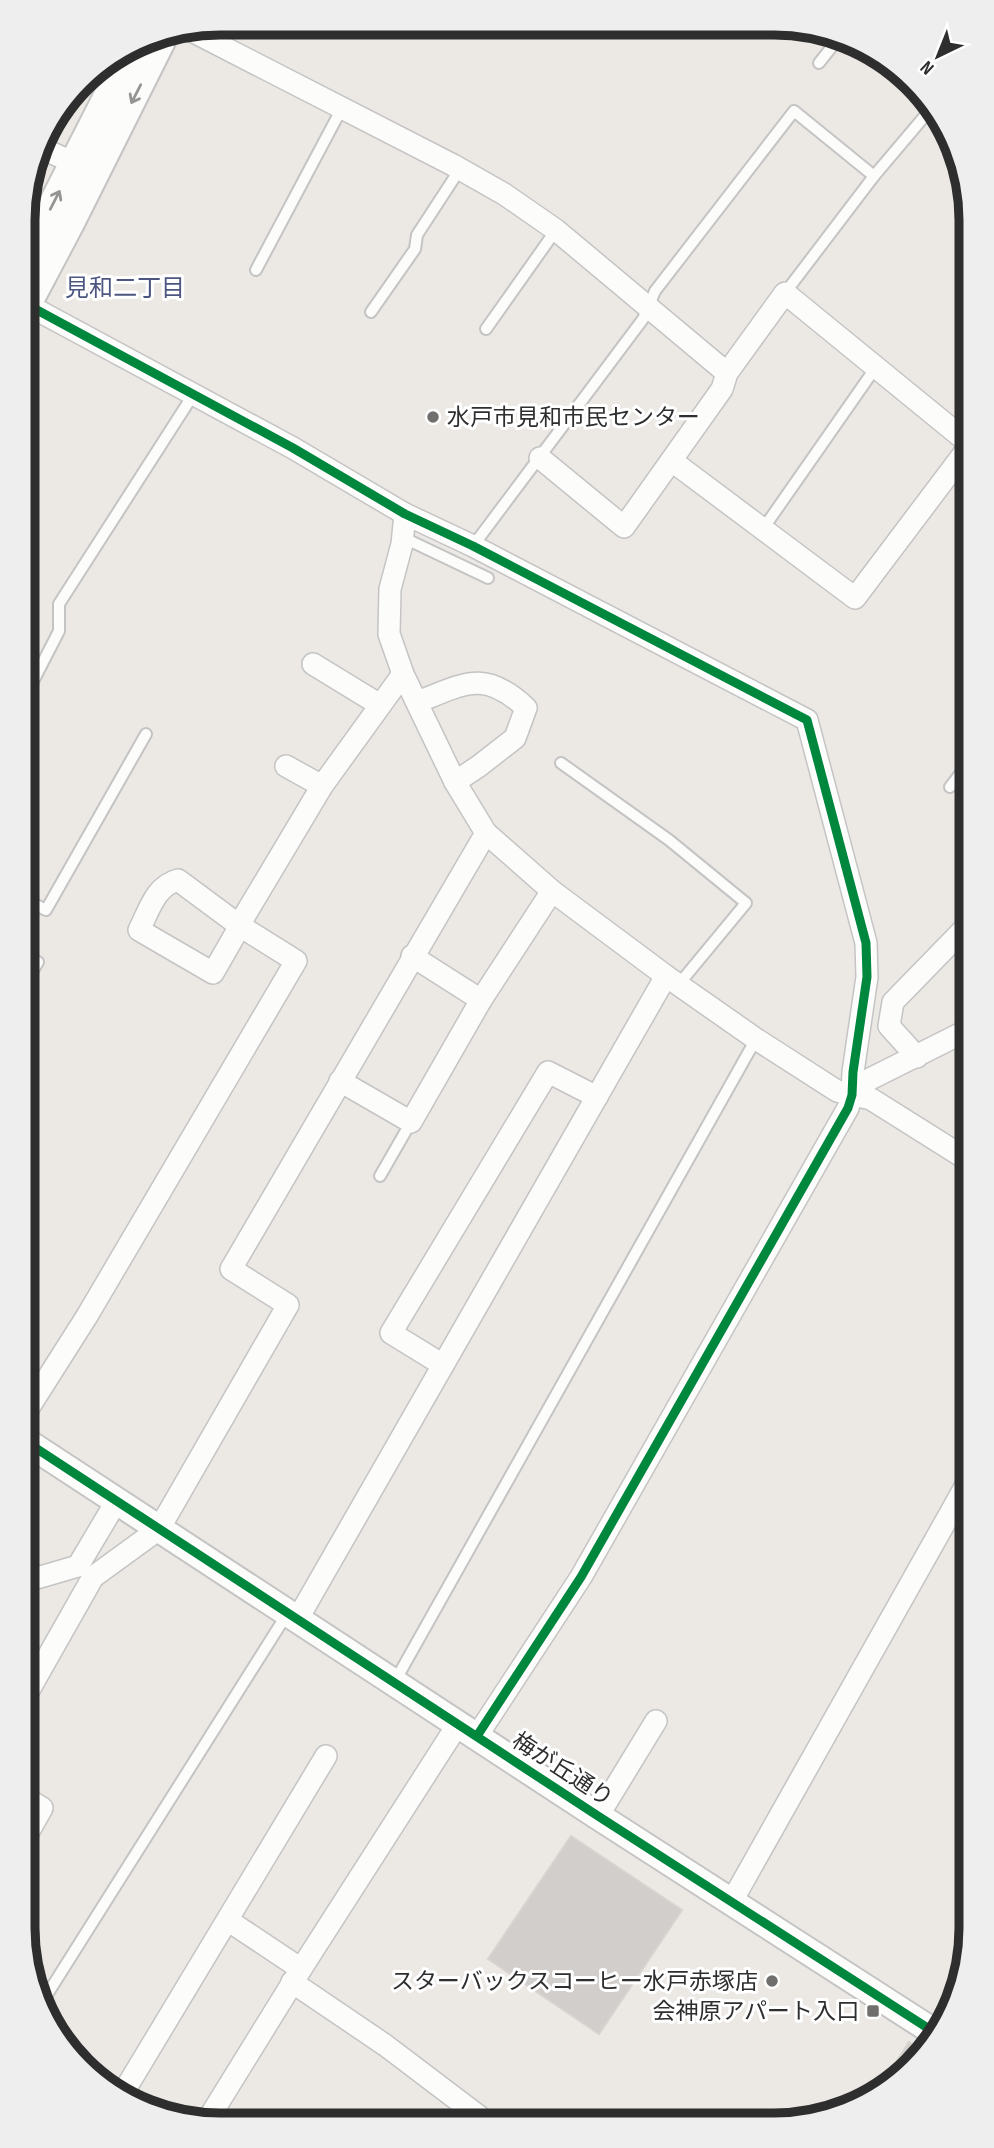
<svg xmlns="http://www.w3.org/2000/svg" width="994" height="2148" font-family="'Sofia Sans Condensed','Noto Sans JP',sans-serif">
<rect width="100%" height="100%" fill="#ece8e4"/>
<g fill="#d1cecb" stroke="#d7d4d0" stroke-width="2">
<polygon points="571,1836 682,1910 599,2034 488,1959"/>
<polygon points="909,2042 926,2053 923,2058 884,2082"/>
</g>
<g fill="none" stroke-linecap="round" stroke-linejoin="round">
<g stroke="#c5c4c5" stroke-width="14">
<g id="service">
<polyline points="819,63 838,39"/>
<polyline points="256,270 342,108"/>
<polyline points="785,293 874,176 929,111"/>
<polyline points="371,312 415,249 417,235 460,169"/>
<polyline points="486,329 556,230"/>
<polyline points="763,529 876,367"/>
<polyline points="402,537 488,578"/>
<polyline points="473,546 643,319 655,291 794,111 874,176"/>
<polyline points="25,697 59,631 59,604 193,395"/>
<polyline points="561,763 669,840 746,903 679,984"/>
<polyline points="950,787 967,765"/>
<polyline points="26,900 46,910 146,734"/>
<polyline points="26,982 38,962"/>
<polyline points="380,1176 411,1122"/>
<polyline points="394,1683 756,1039"/>
<polyline points="43,2001 287,1614"/>
</g>
</g>
<g stroke="#c5c4c5" stroke-width="24">
<g id="minor">
<polyline points="188,29 453,165 504,194 556,230 727,373"/>
<polyline points="39,147 74,163"/>
<polyline points="24,303 293,448 405,514 473,546 807,720 866,943 867,977 853,1072 852,1095 848,1108 581,1577 477,1736"/>
<polyline points="540,458 624,527 722,389 727,373 785,293 965,440"/>
<polyline points="672,461 855,598 965,452"/>
<polyline points="405,514 402,544 390,589 389,634 403,674 455,782 486,833 552,891 666,976 756,1039 837,1091 871,1099 968,1160"/>
<polyline points="313,664 380,705"/>
<path d="M418,702C465,683 485,669 526,708L515,738L479,766L455,782"/>
<polyline points="286,766 322,786"/>
<path d="M178,880L240,926L213,973L139,930C149,911 155,886 178,880Z"/>
<polyline points="412,956 481,1000"/>
<polyline points="917,1057 889,1026 893,1002 967,926"/>
<polyline points="340,1081 411,1122 481,1000 552,891"/>
<polyline points="852,1095 870,1079 968,1030"/>
<polyline points="443,1365 391,1333 548,1072 597,1097"/>
<polyline points="28,1409 87,1316 296,961 240,926 245,915 322,786 403,674"/>
<polyline points="28,1583 30,1580 78,1566 116,1502"/>
<polyline points="297,1620 666,976"/>
<polyline points="29,1690 93,1577 159,1529 288,1305 231,1269 486,833"/>
<polyline points="29,1800 42,1808 29,1831"/>
<polyline points="598,1816 656,1721"/>
<polyline points="732,1901 969,1480"/>
<polyline points="229,1921 301,1969"/>
<polyline points="292,1982 385,2045 484,2120"/>
<polyline points="123,2093 326,1756"/>
<polyline points="207,2121 301,1969 458,1724"/>
</g>
</g>
<g stroke="#c5c4c5" stroke-width="30">
<g id="tertiary">
<polyline points="23,261 133,45"/>
<polyline points="24,312 70,225 166,33"/>
<polyline points="28,1443 598,1816 937,2034"/>
</g>
</g>
<use href="#service" stroke="#fcfcfb" stroke-width="10"/>
<use href="#minor" stroke="#fcfcfb" stroke-width="21"/>
<use href="#tertiary" stroke="#fcfcfb" stroke-width="26"/>
<g stroke="#fff" stroke-width="13">
<g id="cycleway">
<polyline points="24,303 293,448 405,514 473,546 807,720 866,943 867,977 853,1072 852,1095 848,1108 581,1577 477,1736"/>
<polyline points="28,1443 598,1816 937,2034"/>
</g>
</g>
<use href="#cycleway" stroke="#00873e" stroke-width="9"/>
</g>
<defs><path id="oneway-shaft" d="M-6 0H5M1.5-3L5.5 0L1.5 3" fill="none" stroke-width="1.6" stroke-linecap="round" stroke-linejoin="round" transform="scale(1.75)"/></defs>
<g stroke="#959594">
<use href="#oneway-shaft" transform="translate(136 94) rotate(117)"/>
<use href="#oneway-shaft" transform="translate(55 200) rotate(-63)"/>
</g>
<g fill="#706f6e" stroke="#fff" stroke-width="2.5">
<circle cx="433" cy="417" r="7"/>
<circle cx="772" cy="1981" r="7"/>
<rect x="866" y="2004" width="14" height="14" rx="3.5"/>
</g>
<g text-anchor="middle" stroke-width="6" stroke-linejoin="round" paint-order="stroke">
<g font-size="23" fill="#2e2e2e" stroke="#fff" text-anchor="end">
<text x="447" y="425" text-anchor="start">水戸市見和市民センター</text>
<text x="758" y="1989">スターバックスコーヒー水戸赤塚店</text>
<text x="859" y="2019">会神原アパート入口</text>
</g>
<g font-size="23" fill="#2e2e2e" stroke="#fff">
<text transform="translate(563 1769) rotate(33)" y="8">梅が丘通り</text>
</g>
<g font-size="24" fill="#4d5680" stroke="#fff">
<text x="125" y="296">見和二丁目</text>
</g>
</g>
<path d="M0 0H994V2148H0ZM220 35H774A185 185 0 0 1 959 220V1928A185 185 0 0 1 774 2113H220A185 185 0 0 1 35 1928V220A185 185 0 0 1 220 35Z" fill="#eee" fill-rule="evenodd"/>
<path fill="none" stroke="#2e2e2e" stroke-width="9" d="M220 35H774A185 185 0 0 1 959 220V1928A185 185 0 0 1 774 2113H220A185 185 0 0 1 35 1928V220A185 185 0 0 1 220 35Z"/>
<g transform="translate(938 56) rotate(223)" stroke="#ffffff" stroke-width="5" paint-order="stroke">
<path d="M0-5L12 26L0 18L-12 26Z" fill="#2e2e2e"/>
<text y="-10" font-size="19" font-weight="bold" text-anchor="middle" fill="#2e2e2e">N</text>
</g>
</svg>
